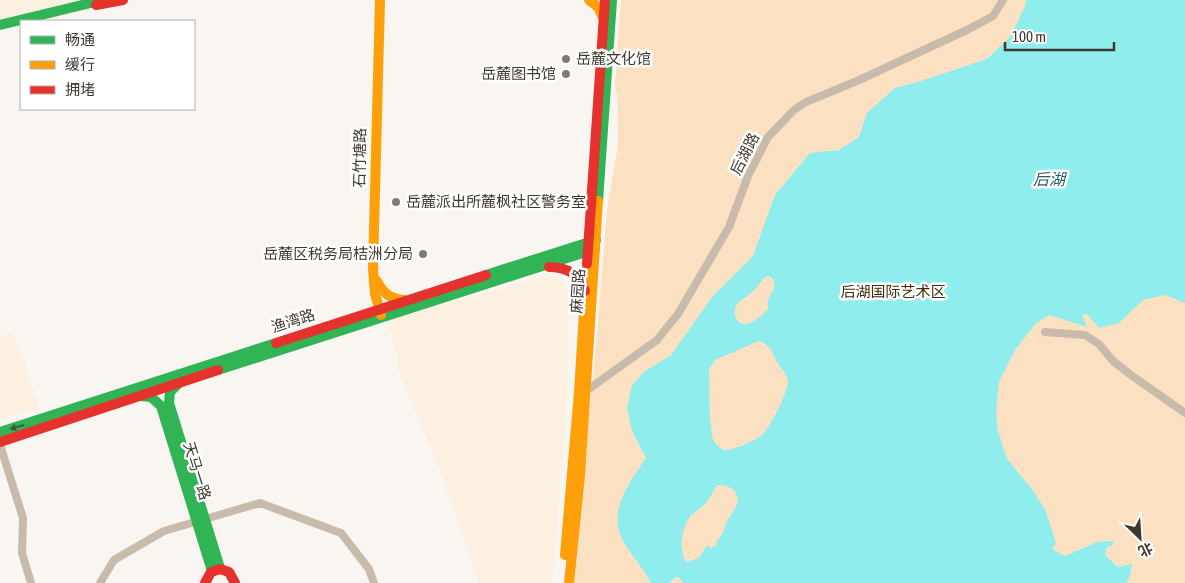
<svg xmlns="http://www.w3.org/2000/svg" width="1185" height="583" font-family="'Asap Condensed','Noto Sans SC',sans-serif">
<rect width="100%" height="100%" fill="#f9f5f0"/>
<g fill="#fcf0e1">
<polygon points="0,0 78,0 0,22"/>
<polygon points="548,276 560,278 566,287 568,298 568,362 565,433 552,583 479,583 442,475 396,365 399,363 388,319"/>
<polygon points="13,332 39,407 0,421 0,337"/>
</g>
<polygon fill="#fbe1c1" points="621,0 1185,0 1185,583 572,583 596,348 607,210 618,146 618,104 615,85"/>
<path fill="#90edee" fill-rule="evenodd" d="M1026,0H1185V303L1165,295L1143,300L1119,323L1099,328L1087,314L1082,315L1087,327L1050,315L1036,323L1015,350L999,382L996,413L998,431L1007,459L1031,488L1045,509L1056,543L1052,549L1065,556L1097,542L1114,541L1112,546L1107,547L1105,555L1118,567L1132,564L1130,576L1126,583H683L679,577H676L669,583H651C643,567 629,553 621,537C609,508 631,480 646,458L632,431L627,408L632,385L644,372L671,355L712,297L753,256L775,195L810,153L839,150L859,137L867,113L895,88L921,81L987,59L1011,36L1025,6ZM767,276L771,277C780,288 770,291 768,301C767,303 768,306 768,309C762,316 743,333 736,318C734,315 735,310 736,306C739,300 746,298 751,293C757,288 760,281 767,276ZM759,341C770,345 771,350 776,360C779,367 786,372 788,380C790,388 769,430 762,435C753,442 735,450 723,450L715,443L712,437L710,418L709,369L715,360ZM718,485C729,485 740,490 737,504C735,511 729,516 727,522C722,533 725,532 716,542L717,545L711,548L707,545L699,558L686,562C678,549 682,525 692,514C696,511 701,508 705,504C710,499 712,491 718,485Z"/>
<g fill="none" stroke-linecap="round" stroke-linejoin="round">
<g stroke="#c8bbac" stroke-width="8">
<polyline points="1045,332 1085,335 1099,344 1113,361 1131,375 1185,413"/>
<polyline points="582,391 586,391 657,340 678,314 729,227 748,176 768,137 794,110 806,102 857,81 967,30 993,16 1003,0"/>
<polyline points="0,445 23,518 22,553 31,583"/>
<polyline points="100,583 114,560 164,531 260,503 341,533 369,569 374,583"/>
</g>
<g stroke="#30b455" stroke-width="10">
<polyline points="0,25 103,0"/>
<polyline points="598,201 612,0"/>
<polyline points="486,275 596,240"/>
<polyline points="218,370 595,249"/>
<polyline points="179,383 170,392 169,403 220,568"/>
<polyline points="141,396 151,397 161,406 212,571"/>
<polyline points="0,432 276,343"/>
</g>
<g stroke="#ff9f0a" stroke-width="10">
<polyline points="380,0 373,268 375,294 381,315"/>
<polyline points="589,0 598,7 603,18"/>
<path d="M377,281C383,293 390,299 404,300"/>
<polyline points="565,555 579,392 587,264"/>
<polyline points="569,583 580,475 598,201"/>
</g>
<g stroke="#e5322d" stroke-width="10">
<polyline points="96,5 123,0"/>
<polyline points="587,264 605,0"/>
<path d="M549,267C567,267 579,274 585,291"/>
<polyline points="276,343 486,275"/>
<polyline points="0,442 218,370"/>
<polyline points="205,583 211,572 220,569 229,572 235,583"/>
</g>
</g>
<defs><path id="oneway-solid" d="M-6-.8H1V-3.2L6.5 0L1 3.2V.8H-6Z" transform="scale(1.25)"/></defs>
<use fill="#3a5d3a" href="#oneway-solid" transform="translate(17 427) rotate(164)"/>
<g fill="#807a73" stroke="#fff" stroke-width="2">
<circle cx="566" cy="59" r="5"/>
<circle cx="566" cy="74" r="5"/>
<circle cx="396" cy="202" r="5"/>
<circle cx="423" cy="254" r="5"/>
</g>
<g text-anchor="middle" stroke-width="5" stroke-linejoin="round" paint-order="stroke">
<g font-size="15" fill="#3f382f" stroke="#fff" text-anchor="start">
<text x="576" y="64">岳麓文化馆</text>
<text x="556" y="79" text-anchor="end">岳麓图书馆</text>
<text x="406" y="207">岳麓派出所麓枫社区警务室</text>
<text x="413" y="259" text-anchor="end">岳麓区税务局桔洲分局</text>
</g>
<g font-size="15" fill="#3f382f" stroke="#fff">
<text transform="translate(745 154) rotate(-63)" y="5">后湖路</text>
<text transform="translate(360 158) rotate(-89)" y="5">石竹塘路</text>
<text transform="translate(578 291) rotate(-86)" y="5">麻园路</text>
<text transform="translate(293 321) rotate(-18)" y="5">渔湾路</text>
<text transform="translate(197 471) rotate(73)" y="5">天马一路</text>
</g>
<g font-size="15" fill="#432b09" stroke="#fff">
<text x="893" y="297">后湖国际艺术区</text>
</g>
<g font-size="16" font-style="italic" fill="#265f60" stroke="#fff">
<text x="1049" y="185">后湖</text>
</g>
</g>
<rect x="20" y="20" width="175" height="90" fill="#ffffff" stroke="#b2afac"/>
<rect x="30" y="36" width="25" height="8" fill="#30b455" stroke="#b2afac"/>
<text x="65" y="45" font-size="15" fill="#3f382f">畅通</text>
<rect x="30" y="61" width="25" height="8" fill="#ff9f0a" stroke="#b2afac"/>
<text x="65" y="70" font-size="15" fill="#3f382f">缓行</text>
<rect x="30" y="86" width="25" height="8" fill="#e5322d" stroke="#b2afac"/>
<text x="65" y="95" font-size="15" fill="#3f382f">拥堵</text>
<g transform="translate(1140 538) rotate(155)" stroke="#ffffff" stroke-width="4" paint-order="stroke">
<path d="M0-4L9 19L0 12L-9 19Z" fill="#3f382f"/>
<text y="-8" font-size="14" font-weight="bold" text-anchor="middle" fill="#3f382f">北</text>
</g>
<path d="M1005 42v8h109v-8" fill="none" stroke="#3f382f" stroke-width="2.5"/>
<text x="1012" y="42" font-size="15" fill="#3f382f" stroke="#ffffff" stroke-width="4" paint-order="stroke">100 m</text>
</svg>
